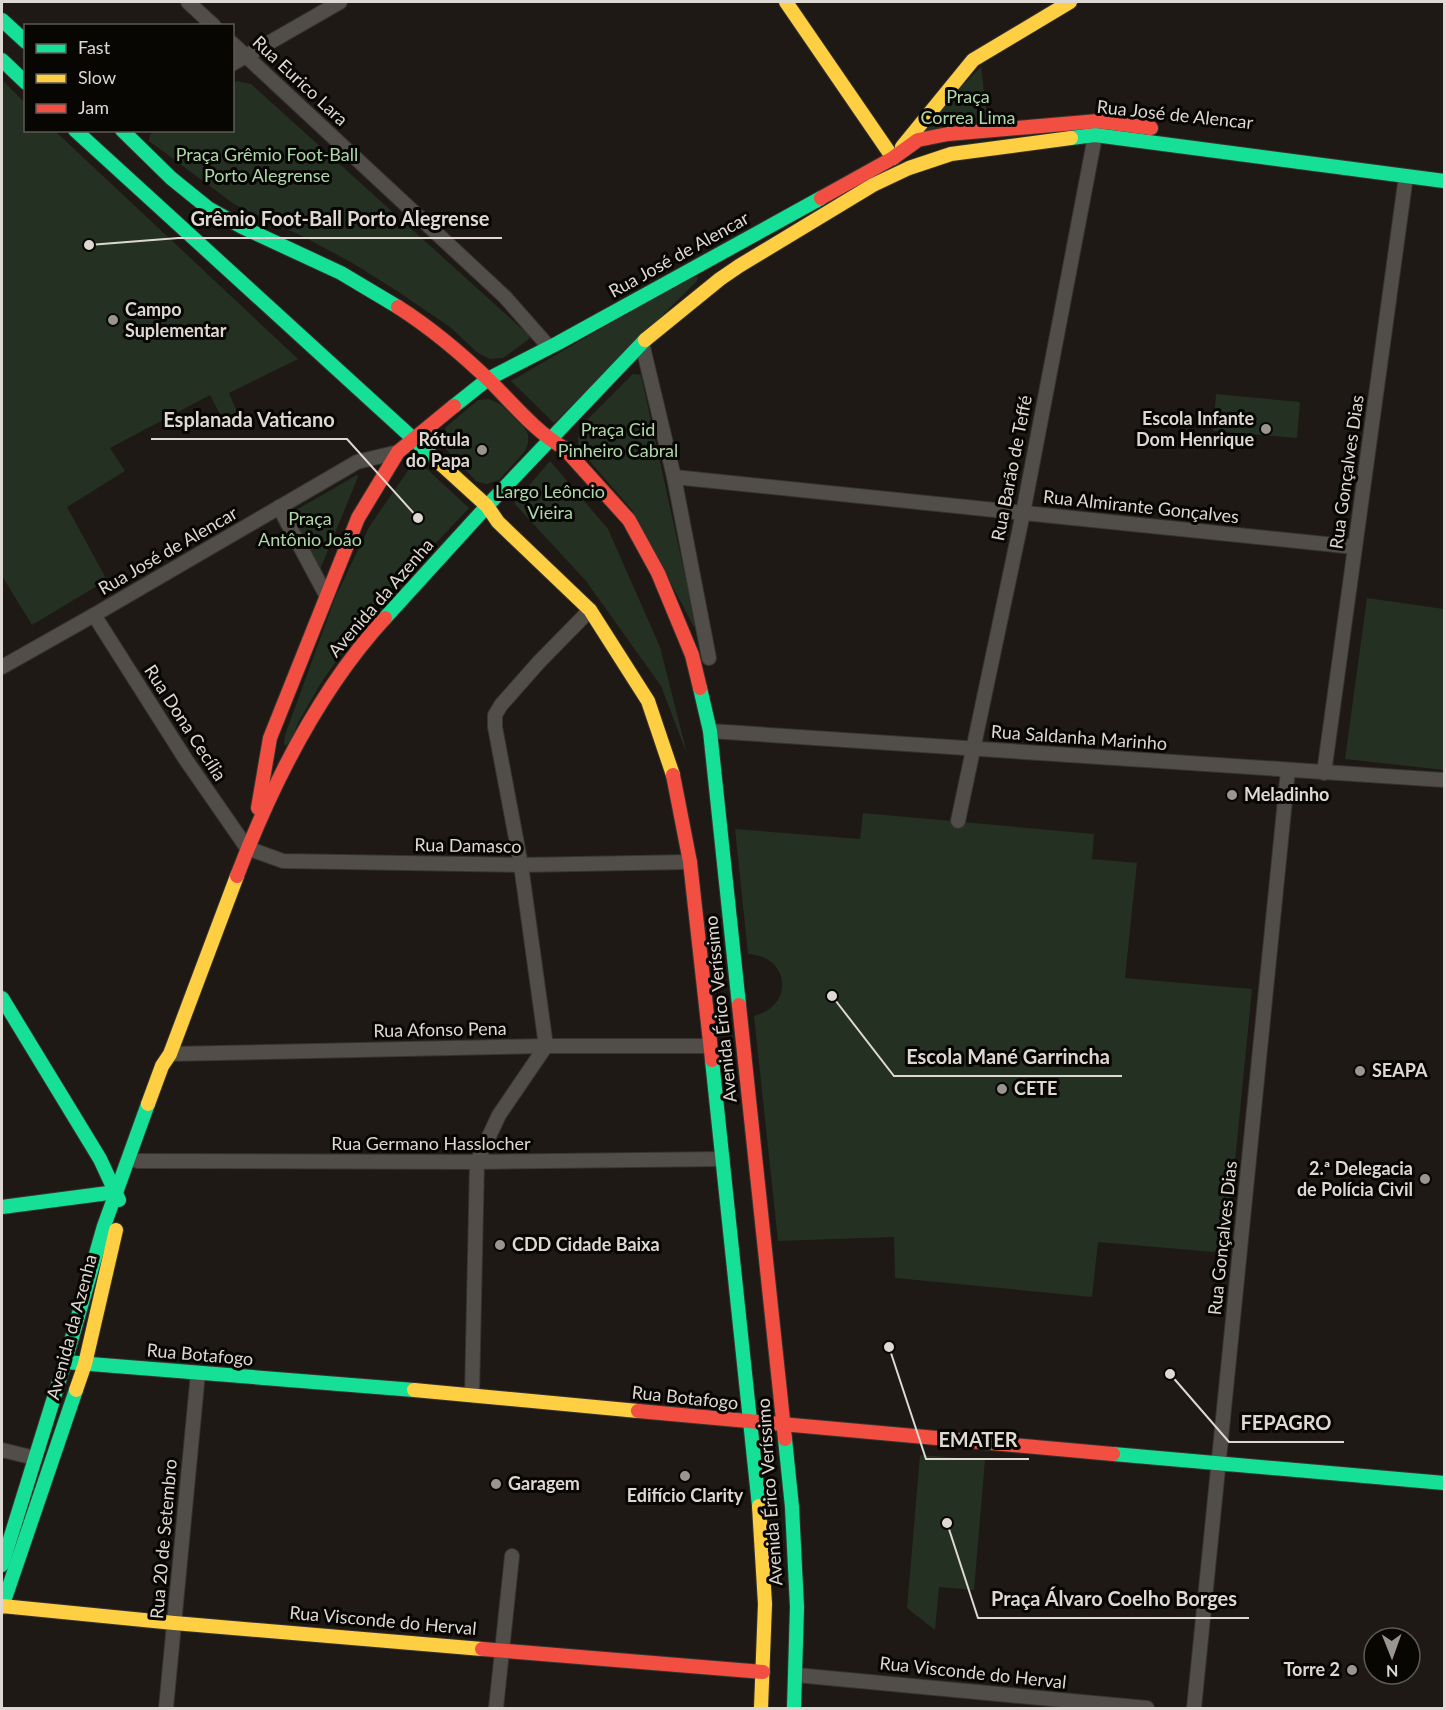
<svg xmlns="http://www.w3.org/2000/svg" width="1446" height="1710" font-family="Lato,sans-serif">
<rect width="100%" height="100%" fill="#1e1914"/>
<g fill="#243022">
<polygon points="981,67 988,123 915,133"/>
<polygon points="2,80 25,103 26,130 55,131 298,359 229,393 237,412 223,420 210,395 110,448 125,471 67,507 107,580 32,625 2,576"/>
<polygon points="237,81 251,84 530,336 528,340 503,358 490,359 478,353 450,327 394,289 354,264 306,238 234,204 149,141 150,135 154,131 232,130 233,84"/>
<polygon points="691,276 698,277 697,281 554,423 511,381"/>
<polygon points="633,374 641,375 696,626 694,627 632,510 579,449 578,439 580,427"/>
<polygon points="1216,394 1300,402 1297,438 1213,431"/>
<polygon points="489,399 500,404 523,426 528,434 528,443 525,451 499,480 487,484 477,482 444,447 442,438 446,427 478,400"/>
<polygon points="416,459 469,508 399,582 357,631 321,683 298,723 292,739 285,746 284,743 285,735 335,598 369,527"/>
<polygon points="550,461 608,529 660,647 687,754 661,686 586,581 514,503"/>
<polygon points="357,475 358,477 319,572 309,576 277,521"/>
<polygon points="1367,598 1444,609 1444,770 1345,759"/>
<path d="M863,813L1094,834L1092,859L1137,863L1125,978L1252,989L1226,1253L1098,1242L1092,1297L895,1278L894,1237L778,1241L754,1016C795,1006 790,956 748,954L735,829L860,839Z"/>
<polygon points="920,1455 985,1460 974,1590 939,1587 935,1630 907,1608"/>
</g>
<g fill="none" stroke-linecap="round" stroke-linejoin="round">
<g stroke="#37332f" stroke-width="16">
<g id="street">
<polyline points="188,2 214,26"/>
<polyline points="232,43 505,297 549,347"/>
<polyline points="232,64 340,2"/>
<polyline points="642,343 674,477 709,658"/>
<polyline points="674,477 1355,547"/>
<polyline points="279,507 326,595"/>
<polyline points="94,615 186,760 247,848 283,861 521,865 690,862"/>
<polyline points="2,667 94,615 357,462 398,452"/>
<polyline points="710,731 1444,780"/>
<polyline points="1324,773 1406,176"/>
<polyline points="958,821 1023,513 1097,126"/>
<polyline points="170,1054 546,1046 710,1046"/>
<polyline points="138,1161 477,1162 723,1159"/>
<polyline points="472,1395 477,1162 499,1115 546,1046 521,865 495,727 495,715 501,705 539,662 590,610"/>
<polyline points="2,1450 35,1458"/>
<polyline points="796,1675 1147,1708"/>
<polyline points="166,1708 198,1373"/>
<polyline points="496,1708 512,1556"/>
<polyline points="1194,1708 1288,770"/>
</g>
</g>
<g stroke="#37332f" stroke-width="16">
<g id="fast">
<polyline points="2,20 26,42"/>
<polyline points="2,60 26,83"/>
<polyline points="75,130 442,465"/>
<polyline points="122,130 171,178 208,208 242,227 341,273 398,307"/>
<polyline points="1071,138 1095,135 1444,181"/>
<polyline points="454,406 488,379 558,343 821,198"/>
<polyline points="385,618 487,506 645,340"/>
<polyline points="700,688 710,731 739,1005"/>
<polyline points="2,998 100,1159 119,1200"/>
<polyline points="712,1060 759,1506"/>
<polyline points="2,1207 116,1192"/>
<polyline points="65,1362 414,1390"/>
<polyline points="785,1439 792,1507 797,1607 794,1708"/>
<polyline points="1113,1454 1444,1483"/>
<polyline points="2,1565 65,1362 104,1226 148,1104"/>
<polyline points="2,1607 76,1390"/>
</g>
</g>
<g stroke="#37332f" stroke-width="16">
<g id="slow">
<polyline points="786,2 893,158"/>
<polyline points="902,147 973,60 1070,2"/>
<polyline points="645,340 720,279 739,266 873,185 909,168 951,154 1071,138"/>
<polyline points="442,465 487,506 498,522 590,610 648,701 673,775"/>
<polyline points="148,1104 162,1066 170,1054 237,876"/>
<polyline points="76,1390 85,1364 116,1230"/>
<polyline points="414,1390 638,1411"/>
<polyline points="759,1506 765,1604 761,1708"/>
<polyline points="2,1606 174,1623 482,1649"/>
</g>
</g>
<g stroke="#37332f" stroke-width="16">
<g id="jam">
<polyline points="821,198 893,158 918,140 948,134 1098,121 1151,128"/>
<path d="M398,307C431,328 463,355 492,383C514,405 536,432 564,448L629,520L658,573L692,655L700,688"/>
<polyline points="673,775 690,862 712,1060"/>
<polyline points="258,808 270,738 358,518 398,452 454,406"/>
<path d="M237,876C272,784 318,691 385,618"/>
<polyline points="739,1005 785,1439"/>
<polyline points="638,1411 1113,1454"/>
<polyline points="482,1649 763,1672"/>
</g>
</g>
<use href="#street" stroke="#514d49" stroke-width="14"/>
<use href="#fast" stroke="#16e098" stroke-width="14"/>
<use href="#slow" stroke="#ffcf43" stroke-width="14"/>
<use href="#jam" stroke="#f24e42" stroke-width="14"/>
</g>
<g fill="#9b9590" stroke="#080603" stroke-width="2">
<circle cx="113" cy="320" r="6"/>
<circle cx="1266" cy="429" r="6"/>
<circle cx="482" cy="450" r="6"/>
<circle cx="1232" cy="795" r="6"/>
<circle cx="1360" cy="1071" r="6"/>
<circle cx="1002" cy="1089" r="6"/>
<circle cx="1425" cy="1179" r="6"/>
<circle cx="500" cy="1245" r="6"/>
<circle cx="685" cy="1476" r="6"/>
<circle cx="496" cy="1484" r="6"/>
<circle cx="1352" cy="1670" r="6"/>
</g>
<g text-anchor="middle" stroke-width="6" stroke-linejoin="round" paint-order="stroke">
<g font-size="18" fill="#ded8d2" stroke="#080603">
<text transform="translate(300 81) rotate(43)" y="6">Rua Eurico Lara</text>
<text transform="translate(1175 115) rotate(6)" y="6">Rua José de Alencar</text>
<text transform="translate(679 255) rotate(-29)" y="6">Rua José de Alencar</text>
<text transform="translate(1012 468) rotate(-79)" y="6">Rua Barão de Teffé</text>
<text transform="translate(1347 472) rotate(-82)" y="6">Rua Gonçalves Dias</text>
<text transform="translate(1141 507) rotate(6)" y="6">Rua Almirante Gonçalves</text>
<text transform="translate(168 551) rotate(-30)" y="6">Rua José de Alencar</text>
<text transform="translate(381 598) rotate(-49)" y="6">Avenida da Azenha</text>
<text transform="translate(185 723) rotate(57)" y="6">Rua Dona Cecília</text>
<text transform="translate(1079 738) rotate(4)" y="6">Rua Saldanha Marinho</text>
<text transform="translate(468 846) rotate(1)" y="6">Rua Damasco</text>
<text transform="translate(721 1009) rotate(-96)" y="6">Avenida Érico Veríssimo</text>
<text transform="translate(440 1030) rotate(-1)" y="6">Rua Afonso Pena</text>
<text x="431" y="1150">Rua Germano Hasslocher</text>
<text transform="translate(1223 1238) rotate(-84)" y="6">Rua Gonçalves Dias</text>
<text transform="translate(72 1327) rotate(-75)" y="6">Avenida da Azenha</text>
<text transform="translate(200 1355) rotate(5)" y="6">Rua Botafogo</text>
<text transform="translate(685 1398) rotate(6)" y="6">Rua Botafogo</text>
<text transform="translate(770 1492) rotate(-94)" y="6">Avenida Érico Veríssimo</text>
<text transform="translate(164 1539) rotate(-85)" y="6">Rua 20 de Setembro</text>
<text transform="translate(383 1621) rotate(5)" y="6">Rua Visconde do Herval</text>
<text transform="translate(973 1673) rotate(6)" y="6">Rua Visconde do Herval</text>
</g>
<g font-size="18" fill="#aed7aa" stroke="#080603">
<text x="968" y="103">Praça<tspan x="968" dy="21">Correa Lima</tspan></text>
<text x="267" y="161">Praça Grêmio Foot-Ball<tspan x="267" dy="21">Porto Alegrense</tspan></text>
<text x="618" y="436">Praça Cid<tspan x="618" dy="21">Pinheiro Cabral</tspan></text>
<text x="550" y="498">Largo Leôncio<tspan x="550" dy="21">Vieira</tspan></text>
<text x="310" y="525">Praça<tspan x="310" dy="21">Antônio João</tspan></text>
</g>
<g font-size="18" font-weight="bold" fill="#ded8d2" stroke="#080603" text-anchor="start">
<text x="125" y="316">Campo<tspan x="125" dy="21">Suplementar</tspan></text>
<text x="1254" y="425" text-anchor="end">Escola Infante<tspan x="1254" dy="21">Dom Henrique</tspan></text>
<text x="470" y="446" text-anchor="end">Rótula<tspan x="470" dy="21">do Papa</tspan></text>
<text x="1244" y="801">Meladinho</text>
<text x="1372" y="1077">SEAPA</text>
<text x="1014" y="1095">CETE</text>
<text x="1413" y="1175" text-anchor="end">2.ª Delegacia<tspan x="1413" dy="21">de Polícia Civil</tspan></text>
<text x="512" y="1251">CDD Cidade Baixa</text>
<text x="508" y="1490">Garagem</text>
<text x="685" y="1502" text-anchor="middle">Edifício Clarity</text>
<text x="1340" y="1676" text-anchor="end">Torre 2</text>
</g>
</g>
<path fill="none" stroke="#ded8d2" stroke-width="2" d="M89 245L178 238H502M418 518L347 439H151M832 996L894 1076H1122M1170 1374L1229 1442H1344M889 1347L926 1459H1029M947 1523L978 1618H1249"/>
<g fill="#ded8d2" stroke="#080603" stroke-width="2">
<circle cx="89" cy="245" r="6"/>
<circle cx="418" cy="518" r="6"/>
<circle cx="832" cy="996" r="6"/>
<circle cx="1170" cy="1374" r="6"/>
<circle cx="889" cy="1347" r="6"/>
<circle cx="947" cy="1523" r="6"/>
</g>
<g font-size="20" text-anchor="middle" font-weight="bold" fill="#ded8d2" stroke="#080603" stroke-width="6" stroke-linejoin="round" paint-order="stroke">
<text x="340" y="226">Grêmio Foot-Ball Porto Alegrense</text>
<text x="249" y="427">Esplanada Vaticano</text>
<text x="1008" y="1064">Escola Mané Garrincha</text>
<text x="1286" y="1430">FEPAGRO</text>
<text x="978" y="1447">EMATER</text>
<text x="1114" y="1606">Praça Álvaro Coelho Borges</text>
</g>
<rect width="1446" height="1710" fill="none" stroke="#ded8d2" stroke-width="6"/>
<rect x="24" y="24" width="210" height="108" fill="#080603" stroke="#5e5a56" stroke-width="1.5"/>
<rect x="36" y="44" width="30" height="9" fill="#16e098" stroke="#5e5a56" stroke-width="1.5"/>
<text x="78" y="54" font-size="18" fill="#ded8d2">Fast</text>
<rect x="36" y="74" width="30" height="9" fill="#ffcf43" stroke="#5e5a56" stroke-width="1.5"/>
<text x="78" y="84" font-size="18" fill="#ded8d2">Slow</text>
<rect x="36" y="104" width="30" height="9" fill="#f24e42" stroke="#5e5a56" stroke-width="1.5"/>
<text x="78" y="114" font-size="18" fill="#ded8d2">Jam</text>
<g transform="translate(1392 1656) rotate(179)"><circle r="28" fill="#080603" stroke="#5e5a56" stroke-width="1.5"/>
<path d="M0-4.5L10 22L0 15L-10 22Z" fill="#9b9590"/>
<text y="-9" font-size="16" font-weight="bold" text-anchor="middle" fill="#ded8d2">N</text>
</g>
</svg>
